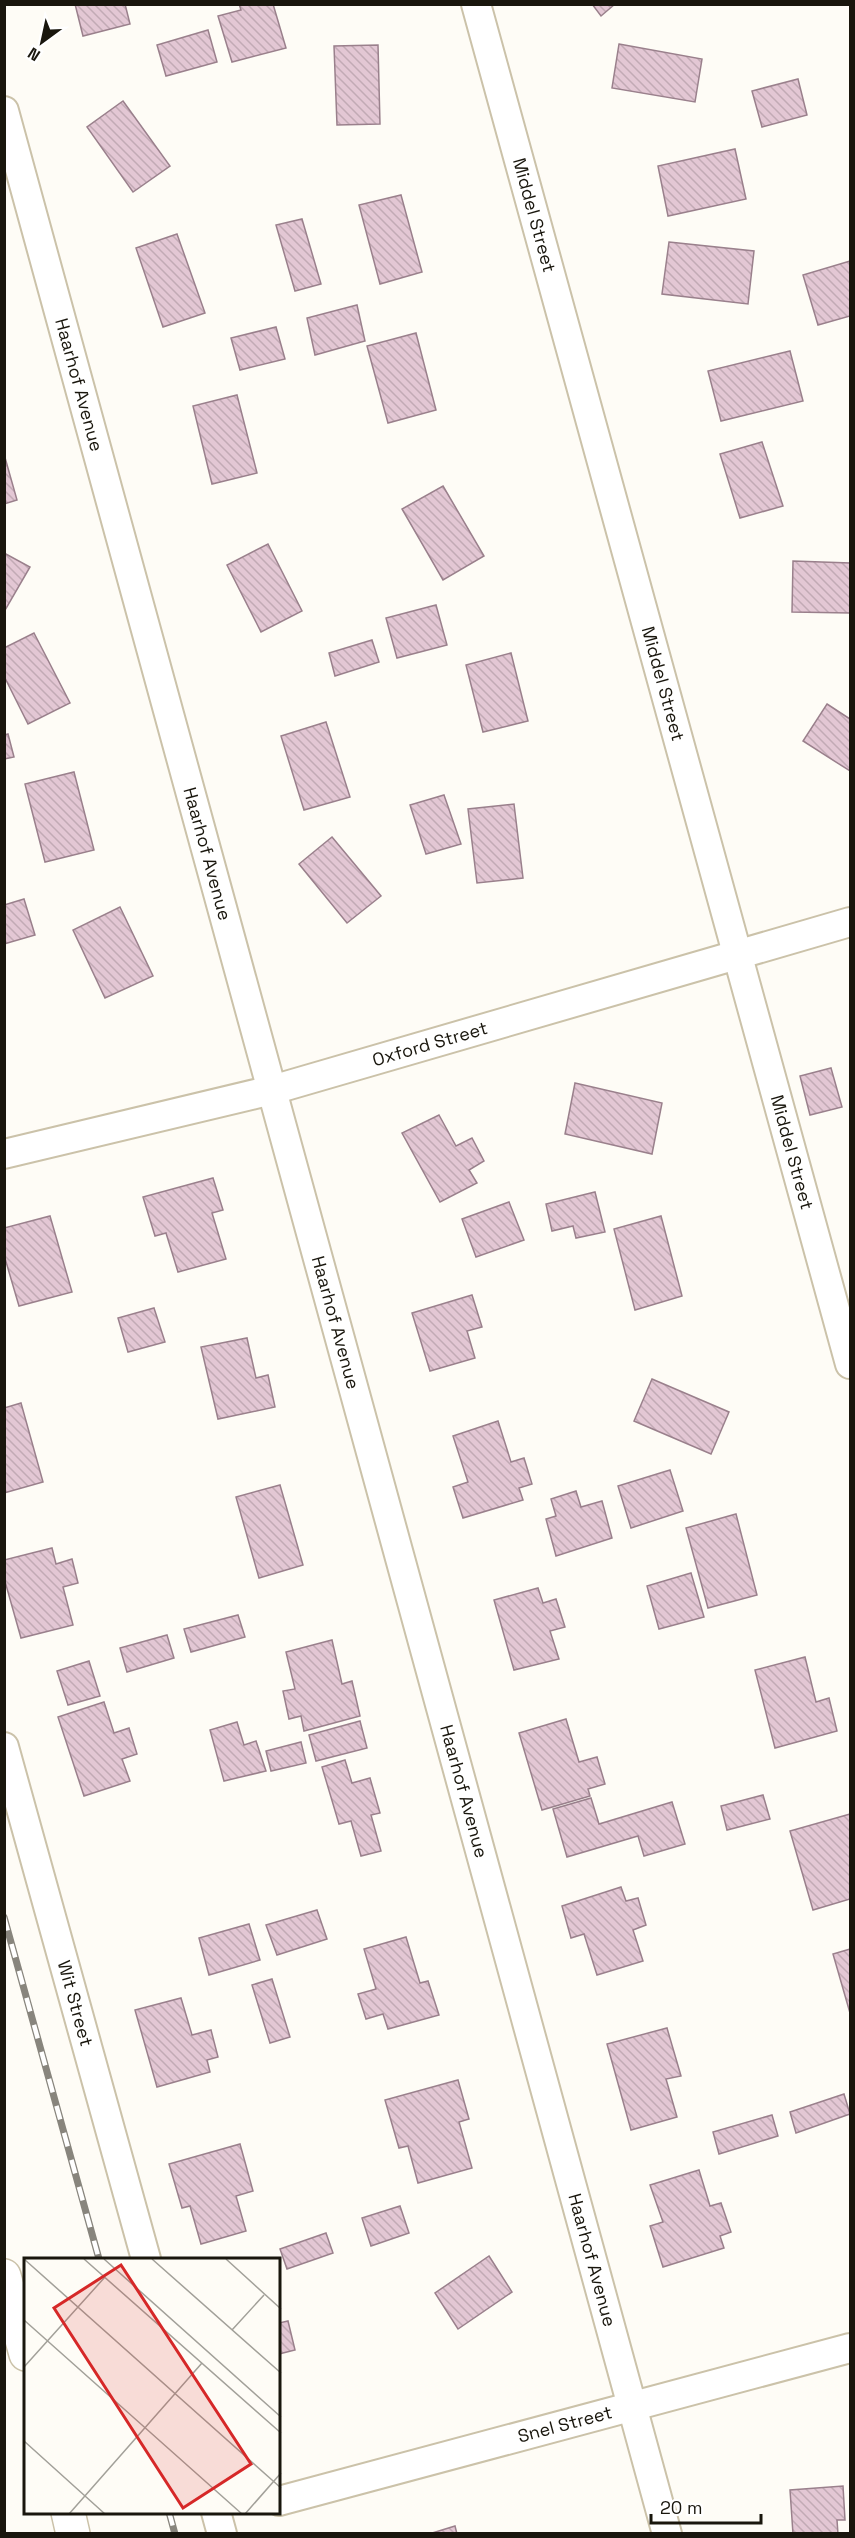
<svg xmlns="http://www.w3.org/2000/svg" width="855" height="2538" font-family="'Space Grotesk',sans-serif">
<defs>
<pattern id="building-back-hatch" width="6" height="6" patternUnits="userSpaceOnUse" patternTransform="scale(1.5)"><rect width="6" height="6" fill="#e3c7d4"/><path d="M-1 5l2 2M0 0l6 6M5-1l2 2" fill="none" stroke="#c2aab5"/></pattern>
</defs>
<rect width="100%" height="100%" fill="#fefcf6"/>
<g fill="url(#building-back-hatch)" stroke="#9a808c" stroke-width="1.5">
<polygon points="75,4 125,4 130,24 83,36"/>
<polygon points="239,4 273,4 286,48 232,62 218,16 241,10"/>
<polygon points="592,4 615,4 601,16"/>
<polygon points="208,30 217,62 166,76 157,45"/>
<polygon points="619,44 702,59 695,102 612,88"/>
<polygon points="378,45 380,124 337,125 334,46"/>
<polygon points="798,79 807,115 762,127 752,91"/>
<polygon points="123,101 170,166 133,192 87,127"/>
<polygon points="735,149 746,199 668,216 658,166"/>
<polygon points="401,195 422,272 380,284 359,205"/>
<polygon points="302,219 321,284 295,291 276,225"/>
<polygon points="177,234 205,313 163,327 136,248"/>
<polygon points="669,242 754,251 748,304 662,294"/>
<polygon points="850,261 850,316 818,325 803,275"/>
<polygon points="357,305 365,341 315,355 307,318"/>
<polygon points="276,327 285,359 240,370 231,338"/>
<polygon points="416,333 436,410 388,423 367,346"/>
<polygon points="790,351 803,401 721,421 708,371"/>
<polygon points="237,395 257,473 212,484 193,406"/>
<polygon points="762,442 783,506 740,518 720,454"/>
<polygon points="4,454 17,500 4,504"/>
<polygon points="443,486 484,556 443,580 402,509"/>
<polygon points="268,544 302,611 261,632 227,565"/>
<polygon points="4,553 30,567 4,612"/>
<polygon points="793,561 850,563 850,613 792,612"/>
<polygon points="436,605 447,645 397,658 386,618"/>
<polygon points="34,633 70,703 28,724 4,676 4,648"/>
<polygon points="372,640 379,662 335,676 329,653"/>
<polygon points="511,653 528,721 483,732 466,665"/>
<polygon points="827,704 850,719 850,771 803,741"/>
<polygon points="326,722 350,797 304,810 281,736"/>
<polygon points="8,734 14,757 4,759 4,735"/>
<polygon points="74,772 94,850 45,862 25,784"/>
<polygon points="444,795 461,844 426,854 410,805"/>
<polygon points="514,804 523,878 477,883 468,809"/>
<polygon points="332,837 381,896 347,923 299,864"/>
<polygon points="24,899 35,935 4,944 4,905"/>
<polygon points="120,907 153,976 105,998 73,930"/>
<polygon points="831,1068 842,1107 810,1115 800,1076"/>
<polygon points="575,1083 662,1103 652,1154 565,1134"/>
<polygon points="439,1115 456,1146 472,1138 484,1161 469,1170 477,1183 440,1202 402,1133"/>
<polygon points="213,1178 223,1210 212,1213 226,1259 178,1272 166,1233 155,1236 143,1197"/>
<polygon points="595,1192 605,1232 576,1238 573,1226 552,1231 546,1204"/>
<polygon points="509,1202 524,1240 476,1257 462,1219"/>
<polygon points="50,1216 72,1292 19,1306 4,1255 4,1228"/>
<polygon points="661,1216 682,1296 635,1310 614,1229"/>
<polygon points="472,1295 482,1327 467,1331 475,1358 430,1371 412,1313"/>
<polygon points="154,1308 165,1342 128,1352 118,1318"/>
<polygon points="247,1338 256,1378 268,1375 275,1407 218,1419 201,1347"/>
<polygon points="652,1379 729,1412 711,1454 634,1421"/>
<polygon points="21,1403 43,1482 4,1493 4,1408"/>
<polygon points="498,1421 511,1462 524,1458 532,1484 519,1488 523,1500 463,1518 453,1487 468,1482 453,1436"/>
<polygon points="670,1470 683,1511 631,1528 618,1486"/>
<polygon points="280,1485 303,1565 259,1578 236,1497"/>
<polygon points="576,1491 581,1507 602,1501 612,1538 556,1556 546,1519 556,1516 551,1499"/>
<polygon points="736,1514 757,1595 708,1608 686,1528"/>
<polygon points="52,1548 56,1564 72,1559 78,1583 63,1587 73,1625 21,1638 4,1578 4,1560"/>
<polygon points="691,1573 704,1617 659,1629 647,1586"/>
<polygon points="538,1588 543,1603 556,1599 565,1627 550,1631 559,1659 514,1670 494,1600"/>
<polygon points="238,1615 245,1637 191,1652 184,1629"/>
<polygon points="167,1635 174,1658 127,1672 120,1648"/>
<polygon points="332,1640 342,1684 352,1681 360,1716 304,1731 301,1716 289,1719 283,1691 295,1689 286,1652"/>
<polygon points="805,1657 816,1702 829,1698 837,1731 775,1748 755,1670"/>
<polygon points="89,1661 100,1696 68,1705 57,1671"/>
<polygon points="104,1702 114,1733 129,1728 137,1754 122,1759 130,1781 84,1796 58,1717"/>
<polygon points="566,1719 579,1762 597,1757 605,1784 588,1789 590,1796 542,1810 519,1733"/>
<polygon points="360,1721 367,1748 316,1761 309,1735"/>
<polygon points="237,1722 244,1745 256,1741 266,1771 224,1781 210,1730"/>
<polygon points="301,1742 306,1763 271,1771 266,1751"/>
<polygon points="345,1760 352,1783 370,1778 380,1813 371,1815 381,1851 361,1856 351,1821 339,1824 322,1767"/>
<polygon points="763,1795 770,1819 727,1830 721,1806"/>
<polygon points="591,1798 599,1824 672,1802 685,1844 644,1856 638,1836 567,1857 553,1809"/>
<polygon points="850,1814 850,1899 813,1910 790,1831"/>
<polygon points="621,1887 626,1901 638,1898 646,1925 633,1930 643,1961 597,1975 584,1934 571,1938 562,1906"/>
<polygon points="317,1910 327,1939 277,1955 266,1925"/>
<polygon points="249,1924 260,1960 209,1975 199,1938"/>
<polygon points="406,1937 420,1983 428,1981 439,2015 388,2029 383,2014 366,2019 358,1994 376,1989 364,1949"/>
<polygon points="850,1949 850,2013 833,1954"/>
<polygon points="272,1979 290,2037 270,2043 252,1985"/>
<polygon points="181,1998 192,2035 211,2030 218,2057 207,2060 210,2072 157,2087 135,2010"/>
<polygon points="667,2028 681,2076 666,2079 677,2117 631,2130 607,2044"/>
<polygon points="458,2080 469,2119 459,2122 472,2168 418,2183 408,2146 399,2148 385,2100"/>
<polygon points="844,2094 850,2114 796,2133 790,2112"/>
<polygon points="772,2115 778,2136 719,2154 713,2132"/>
<polygon points="240,2144 253,2191 236,2196 246,2231 201,2244 190,2206 182,2208 169,2164"/>
<polygon points="699,2170 710,2206 721,2203 731,2232 720,2236 724,2248 663,2267 650,2226 663,2222 650,2185"/>
<polygon points="400,2206 409,2233 371,2246 362,2218"/>
<polygon points="326,2233 333,2253 287,2269 280,2249"/>
<polygon points="489,2256 512,2292 458,2329 435,2293"/>
<polygon points="288,2321 295,2350 279,2354 279,2323"/>
<polygon points="843,2486 845,2520 837,2520 838,2534 793,2534 790,2490"/>
<polygon points="455,2526 457,2534 429,2534"/>
</g>
<g fill="none" stroke-linecap="round" stroke-linejoin="round">
<g stroke="#cbc2a9" stroke-width="32">
<g id="minor">
<path id="s1" d="M476,4L850,1364"/>
<path id="s2" d="M4,111L667,2534"/>
<path id="s3" d="M4,1154L272,1090L850,922"/>
<path id="s4" d="M4,1747L146,2259"/>
<path id="s5" d="M279,2501L850,2348"/>
<polyline points="216,2512 222,2534"/>
</g>
</g>
<g stroke="#cbc2a9" stroke-width="36">
<g id="tertiary">
<polyline points="4,2276 26,2354"/>
<polyline points="68,2512 73,2534"/>
</g>
</g>
<use href="#minor" stroke="#fff" stroke-width="28"/>
<use href="#tertiary" stroke="#fff" stroke-width="33"/>
<g stroke="#88857d" stroke-width="7">
<g id="rail">
<polyline points="4,1917 99,2259"/>
<polyline points="169,2512 175,2534"/>
</g>
</g>
<use href="#rail" stroke="#fff" stroke-width="4.5" stroke-dasharray="14" stroke-linecap="butt"/>
</g>
<g text-anchor="middle" stroke-width="4.5" stroke-linejoin="round" paint-order="stroke">
<g font-size="18" fill="#19160d" stroke="#fff">
<text dy="6" stroke="none"><textPath href="#s1" startOffset="219">Middel Street</textPath></text>
<text dy="6" stroke="none"><textPath href="#s2" startOffset="284">Haarhof Avenue</textPath></text>
<text dy="6" stroke="none"><textPath href="#s1" startOffset="705">Middel Street</textPath></text>
<text dy="6" stroke="none"><textPath href="#s2" startOffset="770">Haarhof Avenue</textPath></text>
<text dy="6" stroke="none"><textPath href="#s3" startOffset="440">Oxford Street</textPath></text>
<text dy="6" stroke="none"><textPath href="#s1" startOffset="1191">Middel Street</textPath></text>
<text dy="6" stroke="none"><textPath href="#s2" startOffset="1256">Haarhof Avenue</textPath></text>
<text dy="6" stroke="none"><textPath href="#s2" startOffset="1742">Haarhof Avenue</textPath></text>
<text dy="6" stroke="none"><textPath href="#s4" startOffset="266">Wit Street</textPath></text>
<text dy="6" stroke="none"><textPath href="#s2" startOffset="2228">Haarhof Avenue</textPath></text>
<text dy="6" stroke="none"><textPath href="#s5" startOffset="296">Snel Street</textPath></text>
</g>
</g>
<g transform="translate(24 2258)">
<rect width="256" height="256" fill="#fefcf6"/>
<path fill="none" stroke="#a2a099" stroke-width="1.5" d="M0,1L257,230M60,1L257,175M80,1L257,159M128,1L257,115M202,1L257,51M0,62L218,256M208,72L240,37M0,109L81,19M0,183L81,256M45,256L178,105M221,256L257,215"/>
<path fill="#d62828" fill-opacity="0.15" stroke="#d62828" stroke-width="3" d="M97,7L227,206L159,250L30,50Z"/>
<rect width="256" height="256" fill="none" stroke="#19160d" stroke-width="3"/>
</g>
<rect width="855" height="2538" fill="none" stroke="#19160d" stroke-width="12"/>
<g transform="translate(42 42) rotate(213)" stroke="#ffffff" stroke-width="4.5" paint-order="stroke">
<path d="M0-4.5L10 22L0 15L-10 22Z" fill="#19160d"/>
<text y="-9" font-size="16" font-weight="bold" text-anchor="middle" fill="#19160d">N</text>
</g>
<path d="M651 2514v9h110v-9" fill="none" stroke="#19160d" stroke-width="3"/>
<text x="660" y="2514" font-size="18" fill="#19160d" stroke="#ffffff" stroke-width="4.5" paint-order="stroke">20 m</text>
</svg>
